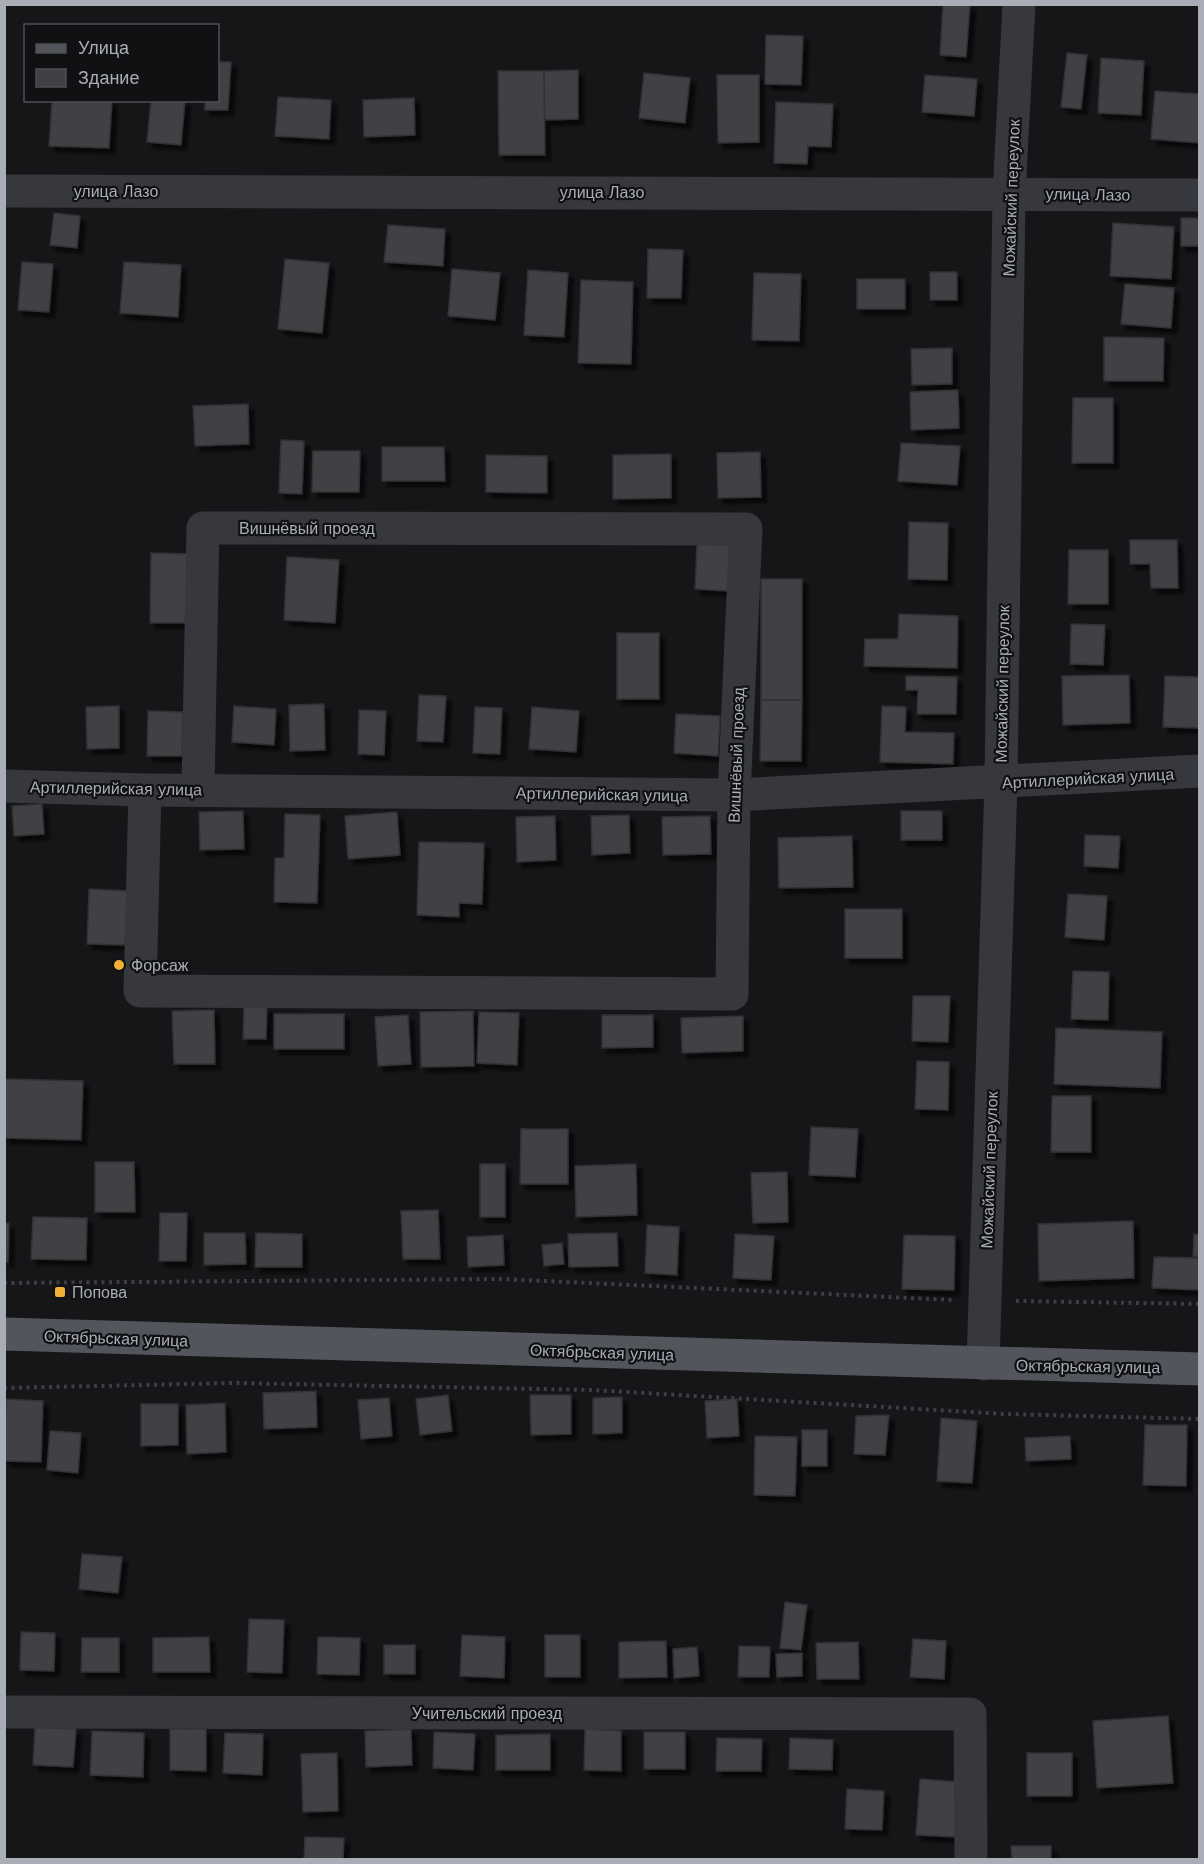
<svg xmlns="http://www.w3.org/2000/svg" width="1204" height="1864" font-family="'Work Sans',sans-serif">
<defs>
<filter id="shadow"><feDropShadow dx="5.5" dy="5.5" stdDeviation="1.5" flood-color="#0009"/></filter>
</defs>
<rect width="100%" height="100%" fill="#161618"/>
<g fill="#404145" stroke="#303034" stroke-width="1.5" filter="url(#shadow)">
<polygon points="943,4 970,5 966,57 940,55"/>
<polygon points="766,35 803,36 801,85 765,84"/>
<polygon points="1067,53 1087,55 1081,109 1061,107"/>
<polygon points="1101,58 1144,61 1141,115 1098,113"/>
<polygon points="218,62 231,62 228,110 205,110 205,100 218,100"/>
<polygon points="578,70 578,119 544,120 544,71"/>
<polygon points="498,71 544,71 545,155 499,155"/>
<polygon points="644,73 690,78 685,123 639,118"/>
<polygon points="717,75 759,75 759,142 718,143"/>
<polygon points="925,75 977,79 974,116 922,112"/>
<polygon points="1155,91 1200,94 1200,143 1151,139"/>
<polygon points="278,97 331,100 329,139 275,136"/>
<polygon points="414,98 415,135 364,137 363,100"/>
<polygon points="52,100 112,100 109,148 49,146"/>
<polygon points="151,100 185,100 181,145 147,142"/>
<polygon points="776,102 833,104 831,147 808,146 807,164 774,163"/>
<polygon points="54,213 80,216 77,248 50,245"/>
<rect x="1181" y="218" width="19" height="28"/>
<polygon points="1113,223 1174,227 1171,279 1110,276"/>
<polygon points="388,225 445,229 443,266 384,262"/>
<polygon points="648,249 683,250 681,298 647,298"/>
<polygon points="285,259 329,263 322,333 278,329"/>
<polygon points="22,262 53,264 49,312 18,310"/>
<polygon points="124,262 181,265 178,317 120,313"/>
<polygon points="452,269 500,273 495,320 448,316"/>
<polygon points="528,270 568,273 564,337 524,335"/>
<rect x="930" y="272" width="27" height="28"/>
<polygon points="754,273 801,274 799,341 752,340"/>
<rect x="857" y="279" width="48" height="30"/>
<polygon points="581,280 633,282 631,364 578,363"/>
<polygon points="1125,284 1174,288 1171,328 1121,324"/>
<polygon points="1104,337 1164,338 1163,381 1104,381"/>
<polygon points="952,348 952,384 912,385 911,349"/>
<polygon points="958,390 959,428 911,430 910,392"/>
<polygon points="1073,398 1113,398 1113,463 1072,463"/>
<polygon points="248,404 249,444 195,446 193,406"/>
<polygon points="281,440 304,441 302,494 279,493"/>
<polygon points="901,443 960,446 957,485 898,481"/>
<polygon points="382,447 444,447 445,481 382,481"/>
<polygon points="313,451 360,451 359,492 312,492"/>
<polygon points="760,452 761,497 718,498 717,453"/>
<polygon points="671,454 671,498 613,499 613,455"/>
<polygon points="486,455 547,456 547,493 486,492"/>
<polygon points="909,522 948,523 947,580 908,579"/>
<polygon points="1130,540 1177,540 1178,588 1151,588 1150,564 1130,564"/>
<polygon points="697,544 731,545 728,591 695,589"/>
<polygon points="1069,550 1108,550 1108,604 1068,604"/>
<polygon points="151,553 192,554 190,623 150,623"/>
<polygon points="287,557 339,560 335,623 284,620"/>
<rect x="761" y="579" width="41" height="121"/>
<polygon points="899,614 958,616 957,668 864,666 865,639 898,639"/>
<polygon points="1071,624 1105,625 1103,665 1070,664"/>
<rect x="617" y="633" width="42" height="66"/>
<polygon points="1129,675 1130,723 1063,725 1062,676"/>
<polygon points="906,676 957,677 956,714 917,714 918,690 906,690"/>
<polygon points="1165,676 1200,677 1200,728 1163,727"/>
<polygon points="419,695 446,696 443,742 417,741"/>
<polygon points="761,700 802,700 801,761 760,761"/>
<polygon points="324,704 325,750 290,751 289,705"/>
<polygon points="119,706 119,748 87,749 86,707"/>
<polygon points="234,706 276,709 274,745 232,742"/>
<polygon points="882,706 906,707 905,732 954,733 953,764 880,762"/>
<polygon points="475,707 502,708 500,754 473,753"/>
<polygon points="532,707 579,711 576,752 529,749"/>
<polygon points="359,710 386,711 384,755 358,754"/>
<polygon points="148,711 183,712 182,756 147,756"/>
<polygon points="676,714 720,716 718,756 674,753"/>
<polygon points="42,804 44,834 14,836 12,806"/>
<polygon points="243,811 244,849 200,850 199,812"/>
<rect x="901" y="811" width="41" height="29"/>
<polygon points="397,812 400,855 348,859 345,816"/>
<polygon points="285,814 320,815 317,903 274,902 275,858 284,858"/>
<polygon points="629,815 630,853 592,855 591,816"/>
<polygon points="555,816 556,860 517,862 516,817"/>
<polygon points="710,816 711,854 663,855 662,817"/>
<polygon points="1085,835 1120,836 1118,868 1084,866"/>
<polygon points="852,836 853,887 779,888 778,838"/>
<polygon points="419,842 484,843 482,904 459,903 459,917 417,915"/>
<polygon points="89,889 128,891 125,945 87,944"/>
<polygon points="1068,894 1107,896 1104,940 1065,937"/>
<rect x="845" y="909" width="57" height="49"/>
<polygon points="1073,971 1109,972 1108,1020 1071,1019"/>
<polygon points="913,996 950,996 948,1042 912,1041"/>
<polygon points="244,1007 267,1007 266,1039 243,1039"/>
<polygon points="214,1010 215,1064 174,1064 172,1011"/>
<polygon points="473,1011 474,1066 421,1067 420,1012"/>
<polygon points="479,1012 519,1013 517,1065 477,1063"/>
<rect x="274" y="1014" width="70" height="35"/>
<polygon points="408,1015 411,1064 378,1066 375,1017"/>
<polygon points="602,1015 653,1015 653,1047 602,1048"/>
<polygon points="743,1016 743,1051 682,1053 681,1018"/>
<polygon points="1056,1028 1162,1032 1160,1088 1054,1084"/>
<polygon points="917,1061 949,1062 948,1110 915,1109"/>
<polygon points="4,1079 83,1081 81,1140 4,1138"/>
<polygon points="1052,1096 1091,1096 1091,1152 1051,1152"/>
<polygon points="811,1127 858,1129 855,1177 809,1175"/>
<polygon points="521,1129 568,1129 568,1184 520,1184"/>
<polygon points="95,1162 134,1162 135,1212 95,1212"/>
<rect x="480" y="1164" width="25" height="53"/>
<polygon points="636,1164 637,1215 576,1217 575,1166"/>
<polygon points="787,1172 788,1222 753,1223 751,1173"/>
<polygon points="438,1210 440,1259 403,1259 401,1211"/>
<polygon points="160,1213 187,1213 186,1261 159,1261"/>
<polygon points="33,1217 87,1218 86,1260 31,1259"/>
<polygon points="1133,1221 1134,1278 1039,1281 1038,1224"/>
<polygon points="4,1223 9,1223 8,1262 4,1262"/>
<polygon points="647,1225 679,1227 677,1275 645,1273"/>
<polygon points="204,1233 245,1233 246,1264 204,1265"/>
<polygon points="256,1233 302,1234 302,1267 255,1267"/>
<polygon points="617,1233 618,1266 569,1267 568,1234"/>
<polygon points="735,1234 774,1236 771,1280 733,1278"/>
<polygon points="1194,1234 1200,1235 1200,1257 1193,1256"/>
<polygon points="503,1235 504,1265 468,1267 467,1237"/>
<polygon points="904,1235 955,1236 954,1290 902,1289"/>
<polygon points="562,1243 564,1264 544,1266 542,1245"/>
<polygon points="1154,1257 1200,1258 1200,1290 1152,1288"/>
<polygon points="316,1391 317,1427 264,1429 263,1393"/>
<polygon points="448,1395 452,1431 420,1435 416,1399"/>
<polygon points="530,1395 571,1395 571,1434 531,1435"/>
<polygon points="622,1397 622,1433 593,1434 593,1398"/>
<polygon points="389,1398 392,1436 361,1439 358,1400"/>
<polygon points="6,1399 43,1401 41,1462 4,1461"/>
<polygon points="737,1399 739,1436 707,1438 705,1401"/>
<polygon points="225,1403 226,1452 187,1454 186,1405"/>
<polygon points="141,1404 178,1404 178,1445 141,1446"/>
<polygon points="889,1415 885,1455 854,1454 856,1416"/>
<polygon points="941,1418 977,1421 972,1483 937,1481"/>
<polygon points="1145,1425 1187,1425 1186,1486 1143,1485"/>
<rect x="802" y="1430" width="25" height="36"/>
<polygon points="50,1431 81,1433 78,1473 47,1470"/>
<polygon points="755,1436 797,1437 795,1496 754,1495"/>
<polygon points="1070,1436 1071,1459 1026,1461 1025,1438"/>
<polygon points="82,1554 122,1557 118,1593 79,1589"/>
<polygon points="785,1602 807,1605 801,1650 780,1648"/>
<polygon points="249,1619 284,1620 282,1673 247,1672"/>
<polygon points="21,1632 55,1633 54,1671 20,1670"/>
<polygon points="462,1635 505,1637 504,1678 460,1676"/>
<rect x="545" y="1635" width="35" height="42"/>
<polygon points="209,1637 210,1672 153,1672 153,1638"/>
<polygon points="318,1637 360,1638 359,1675 317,1674"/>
<polygon points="82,1638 119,1638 119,1672 81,1672"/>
<polygon points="913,1639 946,1641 944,1679 910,1677"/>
<polygon points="666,1641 667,1677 619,1678 619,1642"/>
<polygon points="858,1642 859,1679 817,1679 816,1643"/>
<rect x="384" y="1645" width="31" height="29"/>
<polygon points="739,1646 770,1647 769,1677 738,1677"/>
<polygon points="697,1647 699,1676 674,1678 673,1649"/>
<polygon points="802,1653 802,1676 777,1677 776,1654"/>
<polygon points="1168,1716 1173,1783 1097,1788 1093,1721"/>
<polygon points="35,1727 76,1729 73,1767 33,1765"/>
<polygon points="170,1729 206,1729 206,1771 170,1770"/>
<polygon points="411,1729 412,1765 366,1767 365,1731"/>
<polygon points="585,1729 621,1731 621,1771 584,1770"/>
<polygon points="92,1731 144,1733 143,1777 90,1775"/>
<polygon points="434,1732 475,1734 473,1770 433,1768"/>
<rect x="644" y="1732" width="41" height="37"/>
<polygon points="225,1733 263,1734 262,1775 223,1773"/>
<polygon points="550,1734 550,1770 496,1770 496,1735"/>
<polygon points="717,1738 762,1739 761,1771 716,1771"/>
<polygon points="790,1738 833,1740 832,1770 789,1769"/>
<polygon points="337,1753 338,1811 303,1812 301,1754"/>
<rect x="1027" y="1753" width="45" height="43"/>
<polygon points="920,1779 960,1782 956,1837 916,1835"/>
<polygon points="847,1789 884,1791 882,1830 845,1829"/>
<polygon points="305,1837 344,1838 343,1860 304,1860"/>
<polygon points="1011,1846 1051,1846 1051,1860 1012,1860"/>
</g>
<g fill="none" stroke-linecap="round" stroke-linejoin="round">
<g stroke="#3d3f44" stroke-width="4" stroke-dasharray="3 4.5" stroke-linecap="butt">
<polyline points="4,1283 502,1279 954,1300"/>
<polyline points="1016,1301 1200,1304"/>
<polyline points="4,1388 234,1383 592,1390 1005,1414 1200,1419"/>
</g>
<g stroke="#37383d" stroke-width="33">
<polyline points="4,191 1200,195"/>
<polyline points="4,786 145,790 734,795 1200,771"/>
<polyline points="145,790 140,991 732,994 734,795 746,529 203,528 198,789"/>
<polyline points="983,1364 1001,782 1009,194 1019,4"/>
<polyline points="4,1712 970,1714 971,1860"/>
</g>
<polyline stroke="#53555c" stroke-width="33" points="4,1334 1200,1369"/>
</g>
<g fill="#f2b134" stroke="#111113" stroke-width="2">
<circle cx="119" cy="965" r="6"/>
<rect x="54" y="1286" width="12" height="12" rx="3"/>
</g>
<g text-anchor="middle" stroke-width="4.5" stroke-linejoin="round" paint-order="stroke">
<g font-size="16" fill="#a8adb8" stroke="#111113">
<text x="116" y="197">улица Лазо</text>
<text x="602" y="198">улица Лазо</text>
<text transform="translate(1088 194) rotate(1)" y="6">улица Лазо</text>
<text transform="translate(1011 198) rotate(-88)" y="6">Можайский переулок</text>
<text x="307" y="534">Вишнёвый проезд</text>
<text transform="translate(1002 684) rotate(-89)" y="6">Можайский переулок</text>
<text transform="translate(736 755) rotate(-88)" y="6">Вишнёвый проезд</text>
<text transform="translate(1088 778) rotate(-3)" y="6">Артиллерийская улица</text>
<text transform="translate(116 788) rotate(1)" y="6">Артиллерийская улица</text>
<text transform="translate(602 794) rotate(1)" y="6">Артиллерийская улица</text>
<text transform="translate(989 1170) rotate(-88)" y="6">Можайский переулок</text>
<text transform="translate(116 1338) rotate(2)" y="6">Октябрьская улица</text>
<text transform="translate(602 1352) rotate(2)" y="6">Октябрьская улица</text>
<text transform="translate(1088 1366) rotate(1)" y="6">Октябрьская улица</text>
<text x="487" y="1719">Учительский проезд</text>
</g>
<g font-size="16" fill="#a8adb8" stroke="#111113" text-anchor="start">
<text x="131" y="971">Форсаж</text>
<text x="72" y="1298">Попова</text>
</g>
</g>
<rect width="1204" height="1864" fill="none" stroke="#a8adb8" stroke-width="12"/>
<rect x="24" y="24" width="195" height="78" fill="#111113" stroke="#4d4f55" stroke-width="1.5"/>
<rect x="36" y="44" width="30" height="9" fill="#53555c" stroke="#4d4f55" stroke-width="1.5"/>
<text x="78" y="54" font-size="18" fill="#a8adb8">Улица</text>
<rect x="36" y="69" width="30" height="18" fill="#404145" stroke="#4d4f55" stroke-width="1.5"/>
<text x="78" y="84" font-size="18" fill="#a8adb8">Здание</text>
</svg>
